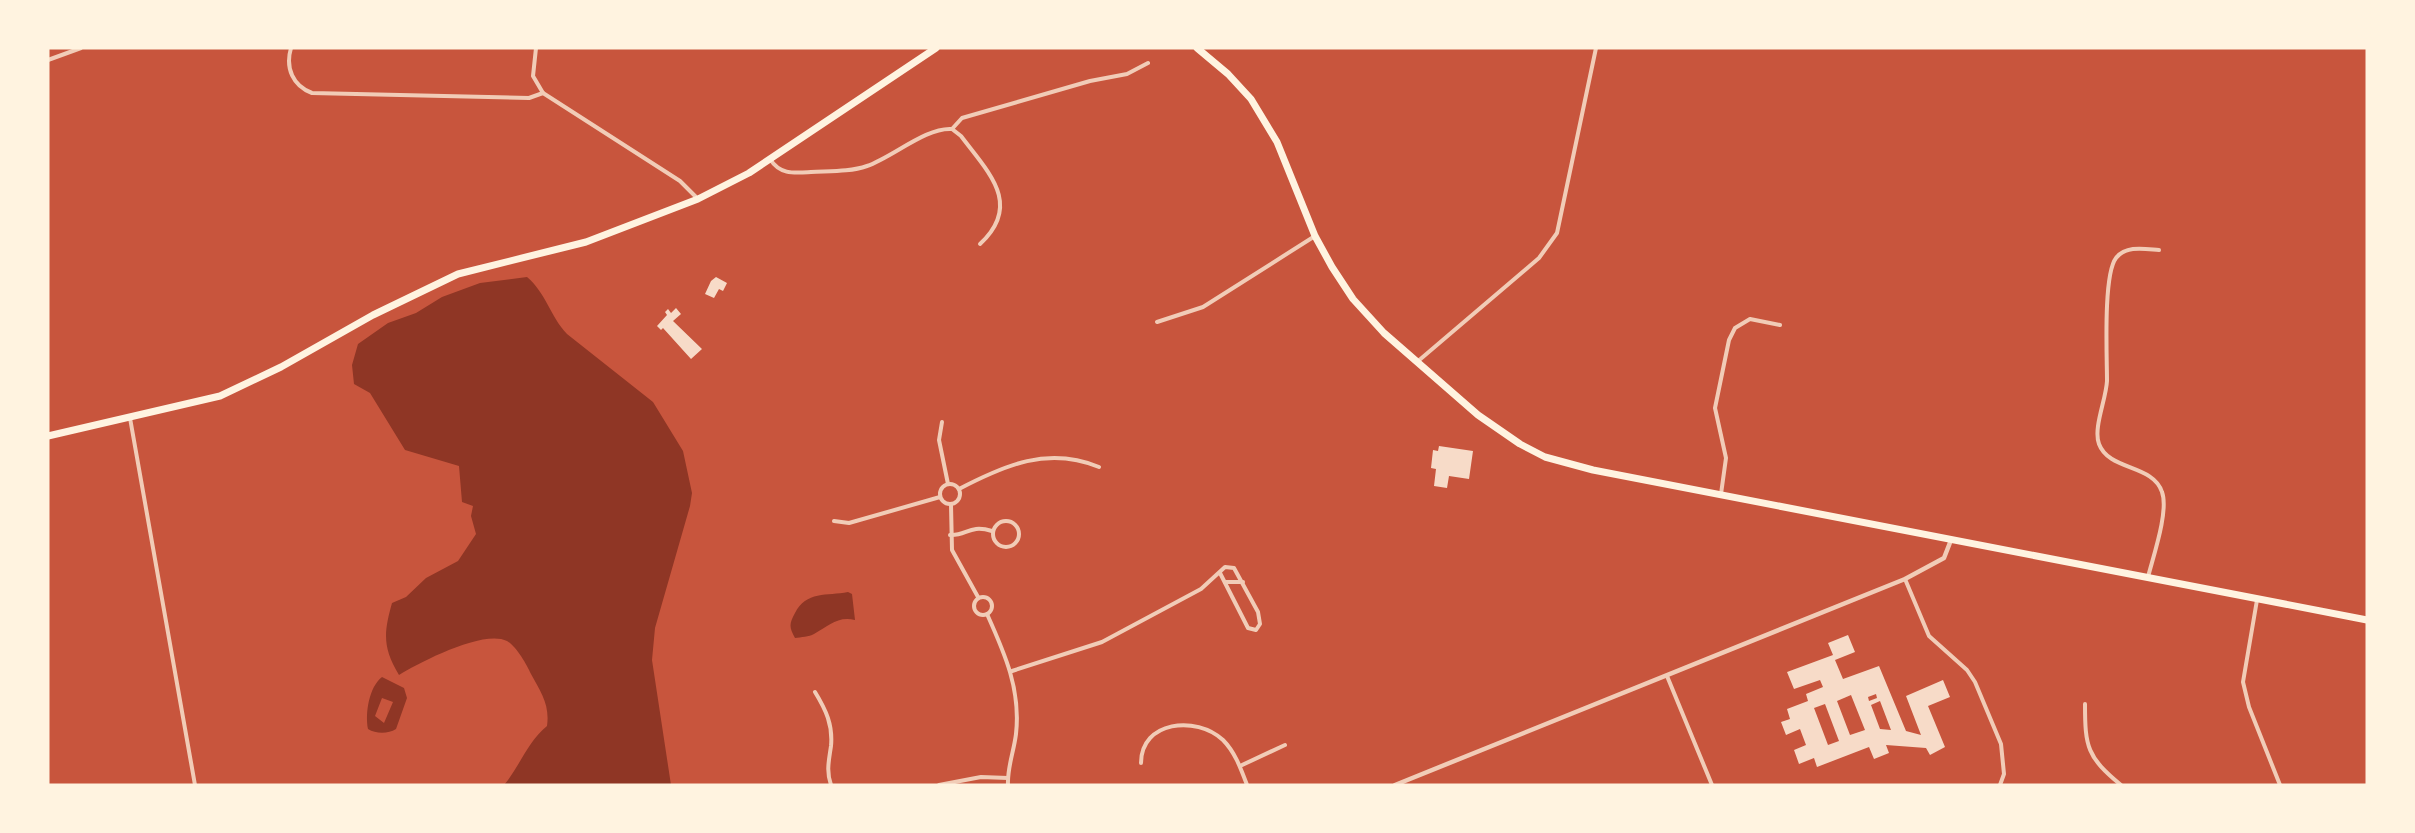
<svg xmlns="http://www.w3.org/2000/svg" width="2415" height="833" font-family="Poppins,sans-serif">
<rect width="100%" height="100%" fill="#c8553d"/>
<g fill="#8f3625" fill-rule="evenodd">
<path d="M527,277C546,293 550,316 567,334L653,402L683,451L692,493L690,506L655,628L652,660L671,785H504C520,766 528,741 547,726C550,705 541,692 531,674C527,665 516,646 507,641C484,629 420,662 399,675C382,647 384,632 392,603L406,597L426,578L458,561L476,534L471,516L473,506L462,502L459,466L405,450L370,393L354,384L352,365L358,344L388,323L416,313L442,297L480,283Z"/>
<path d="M848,592L852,594L855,620C837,616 829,626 814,634C809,637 801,637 795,638C789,627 789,624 795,613C806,591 827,596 848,592Z"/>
<path d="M382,677L404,688L407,698L396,729C388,734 376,734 368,729C365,713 369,687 382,677ZM382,698L393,702L384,723L375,716Z"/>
</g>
<g fill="#f7dbc8" fill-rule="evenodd">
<polygon points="716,277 727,283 723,291 719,289 714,298 705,294 711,281"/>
<polygon points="676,308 681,314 673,321 702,349 691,359 663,328 661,330 657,326 667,315 665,312 668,309 671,313"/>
<polygon points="1439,446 1473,451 1469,479 1449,476 1447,488 1434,486 1436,469 1431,468 1433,450 1438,451"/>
<path d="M1848,635L1855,652L1835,660L1843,679L1879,666L1906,731L1921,735L1906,696L1943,680L1950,697L1928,706L1945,747L1930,755L1926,748L1886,745L1889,753L1874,759L1869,747L1817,767L1814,758L1799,764L1794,750L1806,745L1800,729L1786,735L1781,722L1790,719L1787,709L1808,701L1806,694L1823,687L1820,680L1794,689L1787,672L1833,655L1828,643ZM1876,694L1877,698L1869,701L1868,697ZM1851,695L1865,730L1850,735L1837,701ZM1880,701L1891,730L1880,729L1871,705ZM1825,704L1839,741L1828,745L1814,708Z"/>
</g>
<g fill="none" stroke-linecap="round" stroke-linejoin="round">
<g stroke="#f1ccb7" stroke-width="4">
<path d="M291,48C285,68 293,86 312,93L529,98L543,93"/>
<polyline points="536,48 533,76 543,93 680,181 698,199"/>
<polyline points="48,60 81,48"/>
<path d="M952,129L961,136C988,172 1023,204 980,244"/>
<path d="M770,159C780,175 794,173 811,172C830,171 850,172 867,166C893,157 926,127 952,129L962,118L1090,81L1127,74L1148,63"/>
<polyline points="1157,322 1203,307 1315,236"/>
<polyline points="1417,362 1539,258 1557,233 1596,48"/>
<polyline points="130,418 195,785"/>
<polyline points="942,422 939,440 948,484"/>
<circle cx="950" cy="494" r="10"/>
<path d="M959,489C1005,465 1048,446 1099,467"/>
<polyline points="1721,494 1726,458 1715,408 1729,340 1735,328 1750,319 1780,325"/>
<polyline points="951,505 952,550 978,597"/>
<circle cx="1006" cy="534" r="13"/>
<polyline points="834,521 849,523 940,497"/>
<path d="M950,535C967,536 969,524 992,531"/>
<path d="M2148,577C2153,557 2169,511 2162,492C2153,464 2109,471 2099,444C2093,428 2106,400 2107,381C2107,357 2103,275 2116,258C2126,245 2145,249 2159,250"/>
<polyline points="1905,579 1929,636 1967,670 1975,682 2001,744 2004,774 2000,785"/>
<polyline points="1225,582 1243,582"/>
<circle cx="983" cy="606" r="9"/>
<polyline points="2257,600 2243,682 2249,707 2280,785"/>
<path d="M987,614C1005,654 1021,690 1016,734C1014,751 1007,768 1008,785"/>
<polyline points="1012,671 1102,642 1201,589 1225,567 1234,568 1258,612 1260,624 1256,630 1248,628 1220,573"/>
<polyline points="1667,676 1712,785"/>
<path d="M815,692C826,710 833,725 831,746C829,760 826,771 831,785"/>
<path d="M2085,704C2085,747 2087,757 2121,785"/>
<path d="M1141,763C1141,721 1196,715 1223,740C1235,752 1241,769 1247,785"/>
<polyline points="1240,766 1285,745"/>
<polyline points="939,785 981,777 1008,778"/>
</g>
<polyline stroke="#f1ccb7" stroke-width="4.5" points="1395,785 1905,579 1944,558 1951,540"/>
<g stroke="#fff3e0" stroke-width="7">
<polyline points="1197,48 1228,74 1251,99 1277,142 1315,236 1332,267 1353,299 1384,333 1478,415 1520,444 1545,457 1593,470 2367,620"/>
<polyline points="48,436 220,396 281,367 373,315 458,274 586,242 698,199 749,173 936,48"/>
</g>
</g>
<rect width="2415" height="833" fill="none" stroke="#fff3e0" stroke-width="99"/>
</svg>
